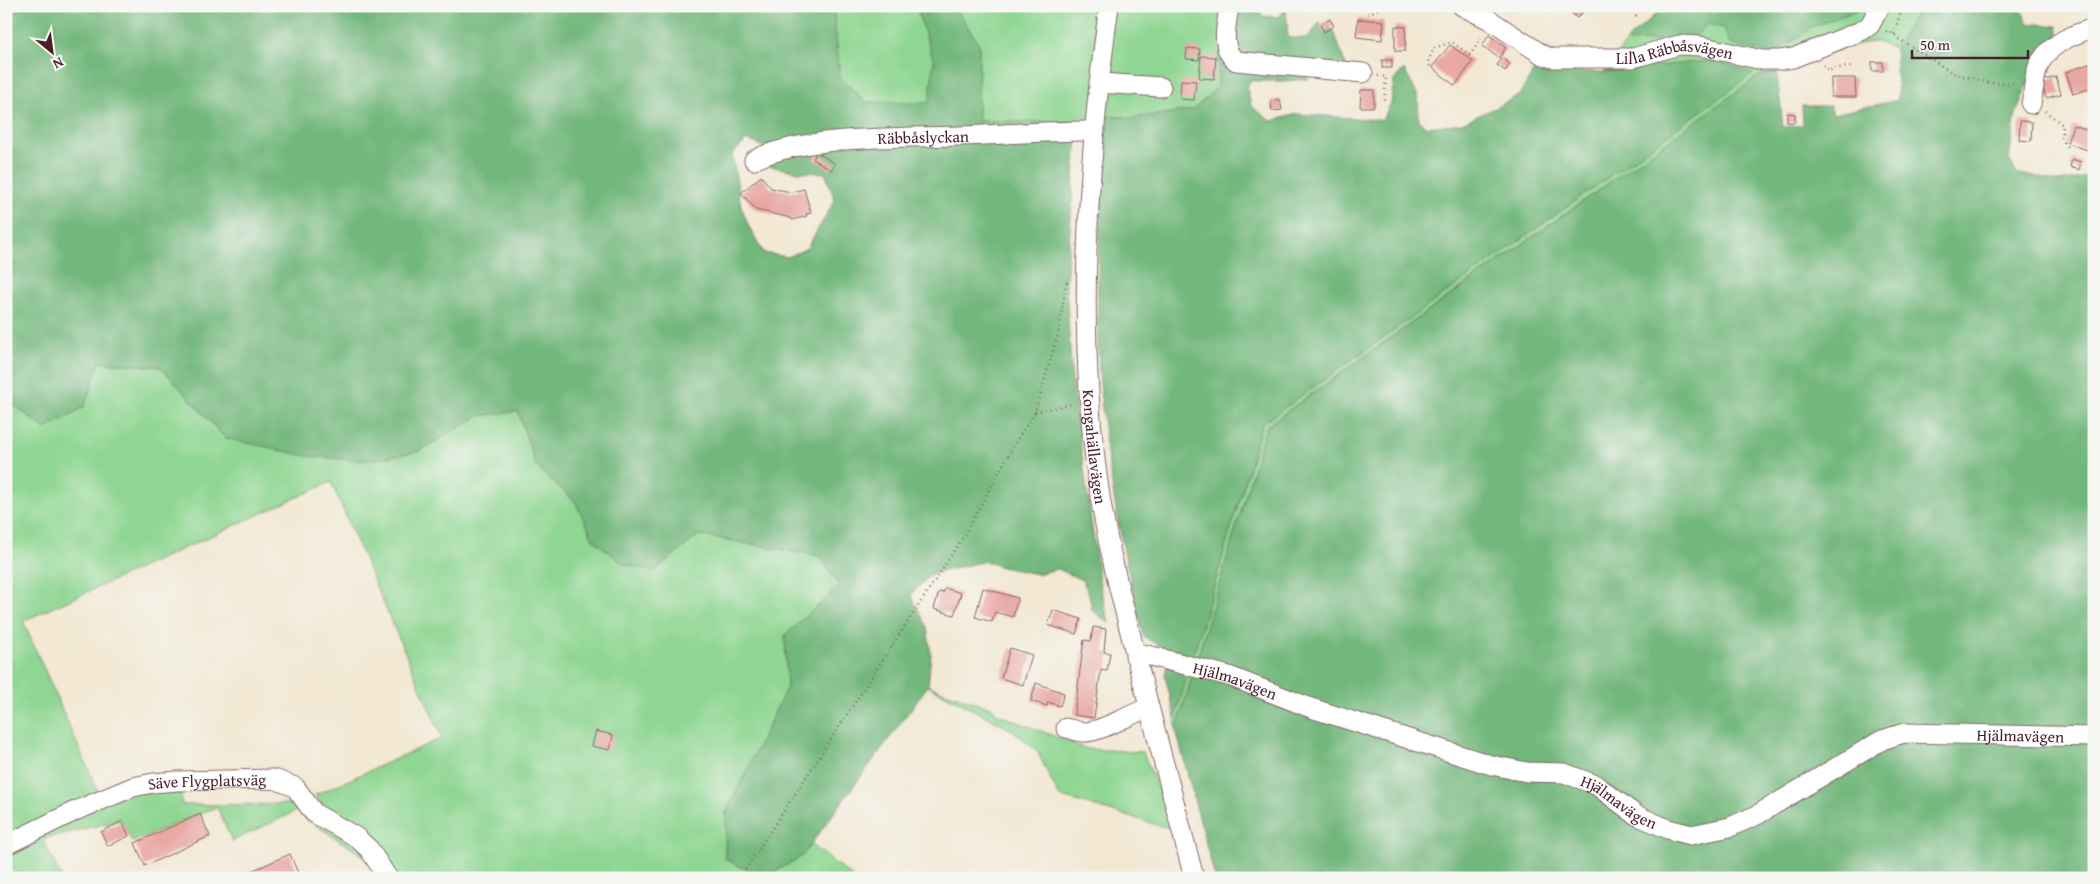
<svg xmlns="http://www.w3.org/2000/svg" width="2100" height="884" font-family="'Gentium Book Plus',serif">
<rect width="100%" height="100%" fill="#f6f6f2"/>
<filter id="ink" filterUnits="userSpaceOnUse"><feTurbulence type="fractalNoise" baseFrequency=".02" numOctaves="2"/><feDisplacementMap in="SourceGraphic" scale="10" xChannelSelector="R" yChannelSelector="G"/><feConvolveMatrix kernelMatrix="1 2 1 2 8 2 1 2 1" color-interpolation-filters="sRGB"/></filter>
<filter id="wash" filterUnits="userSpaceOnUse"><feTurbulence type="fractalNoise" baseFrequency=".0096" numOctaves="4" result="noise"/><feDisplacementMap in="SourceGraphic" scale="20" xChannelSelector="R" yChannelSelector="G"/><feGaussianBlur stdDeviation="1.12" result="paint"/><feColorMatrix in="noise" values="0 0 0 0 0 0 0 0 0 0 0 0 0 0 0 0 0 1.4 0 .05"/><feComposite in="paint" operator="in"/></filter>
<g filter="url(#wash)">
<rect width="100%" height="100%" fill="#f2e8d3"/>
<g fill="#8ed691" stroke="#6c7a5e">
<polygon points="833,6 916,6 934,61 930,103 866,102 840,78"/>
<polygon points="954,6 1235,6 1230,31 1219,57 1218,87 1193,110 1135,118 1107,116 1078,122 978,121 979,44"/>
<path d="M1870,6H1927L1917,10L1895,48C1888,46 1879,42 1872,42C1833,46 1797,70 1759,76L1266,426L1176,730L1175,718L1262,424L1649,148L1707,61L1604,72L1629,38L1630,42L1708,24L1724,28L1773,54L1814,26Z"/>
<polygon points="100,362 161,367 225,438 417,452 479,416 518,411 536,466 575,501 594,540 654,571 699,535 819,556 840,586 785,635 787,687 726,813 725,859 763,878 397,878 302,816 325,808 315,795 442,738 331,482 23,621 98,791 181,793 182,805 293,804 299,810 232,841 217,807 132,842 121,820 42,839 62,878 22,878 19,872 6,878 6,399 45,429 84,407"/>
<polygon points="928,686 992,708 998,714 1087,749 1143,752 1175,830 1059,796 1037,751 1014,731"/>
<polygon points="811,844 854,878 764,878 802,856"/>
</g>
<g fill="#72b77b" stroke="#5e6b53" fill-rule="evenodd">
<path d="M6,6H833L840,78L866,102L929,103L934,61L916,6H954L979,44L978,121L1078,122L1066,285L1072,382L1100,585L1109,623L1092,610L1089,594L1082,580L1058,569L1037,574L1001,567L985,561L931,574L911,595L927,627L931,654L928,686L802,856L764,878L725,859L726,813L787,687L785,635L840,586L819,556L699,535L654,571L623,564L594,540L575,501L536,466L518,411L479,416L417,452L363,461L306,456L225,438L161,367L100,362L84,407L45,429L6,399ZM747,140L762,146L769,166L798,172L825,173L835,200L807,248L788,257L764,253L748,225L741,206L732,154Z"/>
<path d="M1235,6H1260L1261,16L1279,17L1286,8L1288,38H1308L1319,23L1334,31L1347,69L1316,72L1307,79L1286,81H1250L1247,88L1251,106L1271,121L1297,114L1382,120L1391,103L1394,80L1404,69L1418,96L1419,121L1427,127L1462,123L1495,108L1519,95L1537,66L1541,64L1561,71L1604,72L1707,61L1729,65L1753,74L1262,424L1175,717L1165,676L1169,652L1143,636C1120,539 1100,440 1098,340C1096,266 1102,191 1107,116L1135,118L1193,110L1218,87L1219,57L1230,31Z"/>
<polygon points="1665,6 1870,6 1814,26 1773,54 1730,44 1724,28 1708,24 1695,37 1630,42 1629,38"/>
<polygon points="1927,6 2019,6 2028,23 2057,26 2059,36 2037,61 2016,113 2009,159 2016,173 2058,182 2094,176 2094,878 1215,878 1176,730 1266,427 1759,76 1777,73 1783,127 1803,125 1802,106 1830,106 1833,114 1898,100 1895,48 1918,10"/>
</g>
<g id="blocks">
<g fill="#e8a7a3">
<polygon points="1565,6 1589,6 1577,18"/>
<polygon points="1330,19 1334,26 1324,32 1320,25"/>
<polygon points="1358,19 1384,21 1382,40 1356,37"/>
<polygon points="1395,26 1406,27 1405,51 1395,51"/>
<polygon points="1489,35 1506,48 1499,58 1482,46"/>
<polygon points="1450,45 1473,61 1455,86 1432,67"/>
<polygon points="1187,48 1200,49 1199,60 1186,59"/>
<polygon points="1201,56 1216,57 1214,79 1199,78"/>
<polygon points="1502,58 1510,64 1505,71 1497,65"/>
<rect x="1382" y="60" width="10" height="8"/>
<rect x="1872" y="62" width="11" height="9"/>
<polygon points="2091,63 2094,73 2094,87 2073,94 2066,72"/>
<polygon points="2056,77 2061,94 2046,98 2041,81"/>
<polygon points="1831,78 1855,78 1856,97 1831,97"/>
<polygon points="1181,80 1196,81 1194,100 1180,99"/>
<polygon points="1361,90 1374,90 1374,107 1360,107"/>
<polygon points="1280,99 1282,110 1272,111 1271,101"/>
<polygon points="1787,113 1795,114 1795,122 1787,122"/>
<polygon points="2020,121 2032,122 2031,141 2019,140"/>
<polygon points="2073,125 2094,132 2093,152 2067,143"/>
<polygon points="817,152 835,164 831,170 813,159"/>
<polygon points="2072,159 2081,162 2079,170 2070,167"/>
<polygon points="761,176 771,188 791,192 804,189 811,213 806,214 807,216 792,220 791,218 756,210 741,193"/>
<polygon points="945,588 961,593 954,615 934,609 939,592 943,593"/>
<polygon points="983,588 1018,598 1013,617 995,612 992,622 975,617"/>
<polygon points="1053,610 1081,619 1076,634 1048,625"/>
<polygon points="1093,627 1106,629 1104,652 1110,653 1107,671 1101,670 1094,718 1074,715 1084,640 1091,641"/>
<polygon points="1010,648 1032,655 1023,685 1001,678"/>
<polygon points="1036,683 1064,693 1060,706 1048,702 1047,706 1031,701"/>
<polygon points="596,731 613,735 610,750 592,746"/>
<polygon points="200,814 210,836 145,866 135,843"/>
<polygon points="122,821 129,836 108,846 101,832"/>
<polygon points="290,854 300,878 236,878"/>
</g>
</g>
</g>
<g filter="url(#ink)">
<use href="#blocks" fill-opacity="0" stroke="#856566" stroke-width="1"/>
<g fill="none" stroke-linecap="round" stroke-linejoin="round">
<g stroke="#856566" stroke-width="21">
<g id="minor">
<path id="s1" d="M1109,6C1087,162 1076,334 1099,489C1105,533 1116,577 1127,620C1148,706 1172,792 1194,878"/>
<path d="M1229,6C1227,25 1219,48 1236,61L1363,73"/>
<path id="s2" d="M1462,6L1488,19L1543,55L1552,58H1633L1679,45L1700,46L1762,60H1780L1793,58L1861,31L1870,25L1880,6"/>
<polyline points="1099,83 1161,87"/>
<path d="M2031,104C2034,91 2034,71 2041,61C2053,42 2074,34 2094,28"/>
<path id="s3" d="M754,160C803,135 902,138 958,136C1004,135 1049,130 1095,131"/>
<path id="s4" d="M1135,656L1143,654L1229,676L1311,708L1491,765L1527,772L1564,773L1596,785L1636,815L1668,829L1691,835L1730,827L1757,815L1882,740L1904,733L2094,737"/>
<path d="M1066,728C1072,729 1079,732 1085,732C1102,732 1131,713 1149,708"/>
<path id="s5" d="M6,845L75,811L133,787L153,783L177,781L274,779L295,787L314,813L356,837L369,849L388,878"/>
</g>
</g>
<g stroke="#856566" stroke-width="2.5" stroke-dasharray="1 4" stroke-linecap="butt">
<polyline points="1634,6 1636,17"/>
<polyline points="1368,14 1384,6"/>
<polyline points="1886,31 1894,34 1899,39 1953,73 1989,83 2017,83"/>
<polyline points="1894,34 1901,11 1905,6"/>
<polyline points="1823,65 1829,71 1833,68 1853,67"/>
<polyline points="1430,66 1428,62 1434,48 1452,42 1470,55 1481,39"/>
<polyline points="1378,76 1386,77 1384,103"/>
<polyline points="2045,111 2063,125 2062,139 2068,149"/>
<polyline points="1035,412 1073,404"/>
<polyline points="740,878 962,539 1015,443 1035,412 1059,331 1065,289 1068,278"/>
</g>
<use href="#minor" stroke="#fff" stroke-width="19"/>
</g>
</g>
<g text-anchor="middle" stroke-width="4.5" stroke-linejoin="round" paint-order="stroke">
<g font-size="16" fill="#4a1f2b" stroke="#f6f6f2">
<text dy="6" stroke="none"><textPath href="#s2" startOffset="228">Lilla Räbbåsvägen</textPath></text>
<text dy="6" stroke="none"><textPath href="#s3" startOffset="172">Räbbåslyckan</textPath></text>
<text dy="6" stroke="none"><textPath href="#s1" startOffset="442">Kongahällavägen</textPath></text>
<text dy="6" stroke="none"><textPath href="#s4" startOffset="104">Hjälmavägen</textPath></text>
<text dy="6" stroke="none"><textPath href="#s4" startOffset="945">Hjälmavägen</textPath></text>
<text dy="6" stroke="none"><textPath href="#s5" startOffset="214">Säve Flygplatsväg</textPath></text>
<text dy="6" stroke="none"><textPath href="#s4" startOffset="510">Hjälmavägen</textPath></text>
</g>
</g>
<rect width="2100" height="884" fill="none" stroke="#f6f6f2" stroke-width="25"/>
<g transform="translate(52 52) rotate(151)" stroke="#f6f6f2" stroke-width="4" paint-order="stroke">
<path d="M0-4L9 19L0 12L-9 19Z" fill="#4a1f2b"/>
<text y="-8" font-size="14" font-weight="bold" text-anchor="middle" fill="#4a1f2b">N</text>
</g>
<path d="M1912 50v8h116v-8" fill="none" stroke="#4a1f2b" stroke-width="2.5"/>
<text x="1920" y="50" font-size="15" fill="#4a1f2b" stroke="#f6f6f2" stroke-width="4" paint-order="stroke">50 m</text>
</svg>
